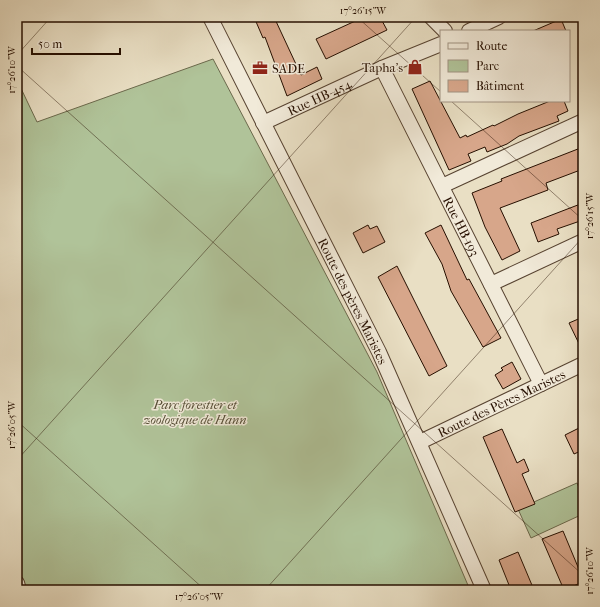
<svg xmlns="http://www.w3.org/2000/svg" width="600" height="607" font-family="'IM FELL French Canon',serif">
<rect width="100%" height="100%" fill="#e9dfc4"/>
<filter id="stains"><feTurbulence type="fractalNoise" baseFrequency=".005" numOctaves="4"/><feColorMatrix values="0 0 0 0 .2 0 0 0 0 .09 0 0 0 0 .02 0 0 0 .5 -.17"/></filter>
<radialGradient id="worn" r=".72"><stop offset=".6" stop-color="#630" stop-opacity="0"/><stop offset="1" stop-color="#630" stop-opacity=".3"/></radialGradient>
<g fill="#b0c399" stroke="#6b694c">
<polygon points="213,59 377,372 470,590 17,590 17,80 37,122"/>
<polygon points="577,483 583,497 583,514 531,538 518,509"/>
</g>
<g fill="#d7a68a" stroke="#260f00">
<polygon points="254,17 274,17 301,75 317,67 322,79 287,96 265,37 263,38"/>
<polygon points="364,17 380,17 387,30 326,59 316,39"/>
<polygon points="561,19 566,31 533,31"/>
<polygon points="430,81 460,138 466,135 467,137 493,125 494,126 518,114 550,101 564,101 568,111 557,116 559,121 519,136 507,144 487,152 485,147 468,154 471,161 449,170 412,89"/>
<polygon points="583,147 583,169 546,183 548,190 500,208 520,251 502,260 485,227 472,193 502,181 501,179"/>
<polygon points="583,203 583,220 557,229 559,234 538,242 531,223"/>
<polygon points="368,225 370,229 377,226 385,242 363,253 353,233"/>
<polygon points="441,225 467,280 469,279 501,338 483,347 451,291 442,264 425,233"/>
<polygon points="397,266 447,366 429,376 378,277"/>
<polygon points="583,317 583,352 569,323"/>
<polygon points="512,362 521,379 503,389 495,375 503,370 501,368"/>
<polygon points="583,426 583,450 574,454 565,435"/>
<polygon points="502,429 517,463 524,459 529,471 522,474 535,504 515,512 483,437"/>
<polygon points="563,531 583,579 583,582 564,590 542,539"/>
<polygon points="518,552 534,590 511,590 499,560"/>
</g>
<g fill="none" stroke-linecap="round" stroke-linejoin="round">
<g stroke="#574331" stroke-width="16">
<g id="minor">
<path id="s1" d="M210,17L379,352L484,590"/>
<polyline points="431,17 445,31"/>
<polyline points="469,31 499,17"/>
<path id="s2" d="M382,68L541,384"/>
<path id="s3" d="M263,123L382,68L441,44"/>
<polyline points="442,186 583,121"/>
<polyline points="491,284 583,241"/>
<path id="s4" d="M420,442L583,364"/>
<polyline points="17,583 19,590"/>
</g>
</g>
<use href="#minor" stroke="#f1ead9" stroke-width="14"/>
</g>
<path fill="none" stroke="#260f00" stroke-width="1" stroke-opacity="0.45" d="M357,17L441,92M17,55L51,17M17,66L583,575M451,101L583,220M17,421L205,590M17,460L416,17M265,590L583,237"/>
<defs>
<g id="shop-bare" transform="scale(1.2)"><path d="M-5-2.5h2.3a2.7 3.5 0 0 1 5.4 0H5L5.5 6h-11ZM-1.5-2.5h3a1.5 2.3 0 0 0-3 0Z" fill="#8f2418" stroke="#f1ead9" stroke-width="2.5" paint-order="stroke"/></g>
<g id="office-bare" transform="scale(1.2)"><path d="M-6-3h4V-5.5h4V-3h4V5H-6ZM-1-4.5V-3h2v-1.5ZM-6 0V1H6V0Z" fill="#8f2418" stroke="#f1ead9" stroke-width="2.5" paint-order="stroke"/></g>
</defs>
<g fill-rule="evenodd">
<use href="#shop-bare" x="415" y="67"/>
<use href="#office-bare" x="260" y="68"/>
</g>
<g text-anchor="middle" stroke-width="3" stroke-linejoin="round" paint-order="stroke">
<g font-size="13" fill="#260f00" stroke="#f1ead9" text-anchor="end">
<text x="403" y="72">Tapha's</text>
<text x="272" y="73" text-anchor="start">SADE</text>
</g>
<g font-size="13" fill="#260f00" stroke="#f1ead9">
<text dy="5" stroke="none"><textPath href="#s3" startOffset="62">Rue HB-454</textPath></text>
<text dy="5" stroke="none"><textPath href="#s2" startOffset="177">Rue HB-193</textPath></text>
<text dy="5" stroke="none"><textPath href="#s1" startOffset="318">Route des pères Maristes</textPath></text>
<text dy="5" stroke="none"><textPath href="#s4" startOffset="90">Route des Pères Maristes</textPath></text>
</g>
<g font-size="13" font-style="italic" fill="#564e36" stroke="#f1ead9">
<text x="195" y="409">Parc forestier et<tspan x="195" dy="15">zoologique de Hann</tspan></text>
</g>
</g>
<rect width="600" height="607" fill="none" stroke="#e9dfc4" stroke-width="44"/>
<rect x="440" y="30" width="130" height="72" fill="#f1ead9" stroke="#a09282"/>
<rect x="448" y="43" width="20" height="6" fill="#f1ead9" stroke="#a09282"/>
<text x="476" y="50" font-size="12" fill="#260f00">Route</text>
<rect x="448" y="60" width="20" height="12" fill="#b0c399" stroke="#a09282"/>
<text x="476" y="70" font-size="12" fill="#260f00">Parc</text>
<rect x="448" y="80" width="20" height="12" fill="#d7a68a" stroke="#a09282"/>
<text x="476" y="90" font-size="12" fill="#260f00">Bâtiment</text>
<path d="M32 48v6h88v-6" fill="none" stroke="#260f00" stroke-width="2"/>
<text x="38" y="48" font-size="12" fill="#260f00" stroke="#f1ead9" stroke-width="3" paint-order="stroke">50 m</text>
<rect x="22" y="22" width="556" height="563" fill="none" stroke="#260f00" stroke-width="1.5"/>
<g font-size="10" text-anchor="middle" fill="#260f00">
<text x="363" y="14">17°26'15"W</text>
<text transform="translate(11 70) rotate(-90)" y="4">17°26'10"W</text>
<text transform="translate(589 216) rotate(-90)" y="4">17°26'15"W</text>
<text transform="translate(11 425) rotate(-90)" y="4">17°26'05"W</text>
<text transform="translate(589 571) rotate(-90)" y="4">17°26'10"W</text>
<text x="199" y="600">17°26'05"W</text>
</g>
<rect width="100%" height="100%" filter="url(#stains)"/>
<rect width="100%" height="100%" fill="url(#worn)"/>
</svg>
